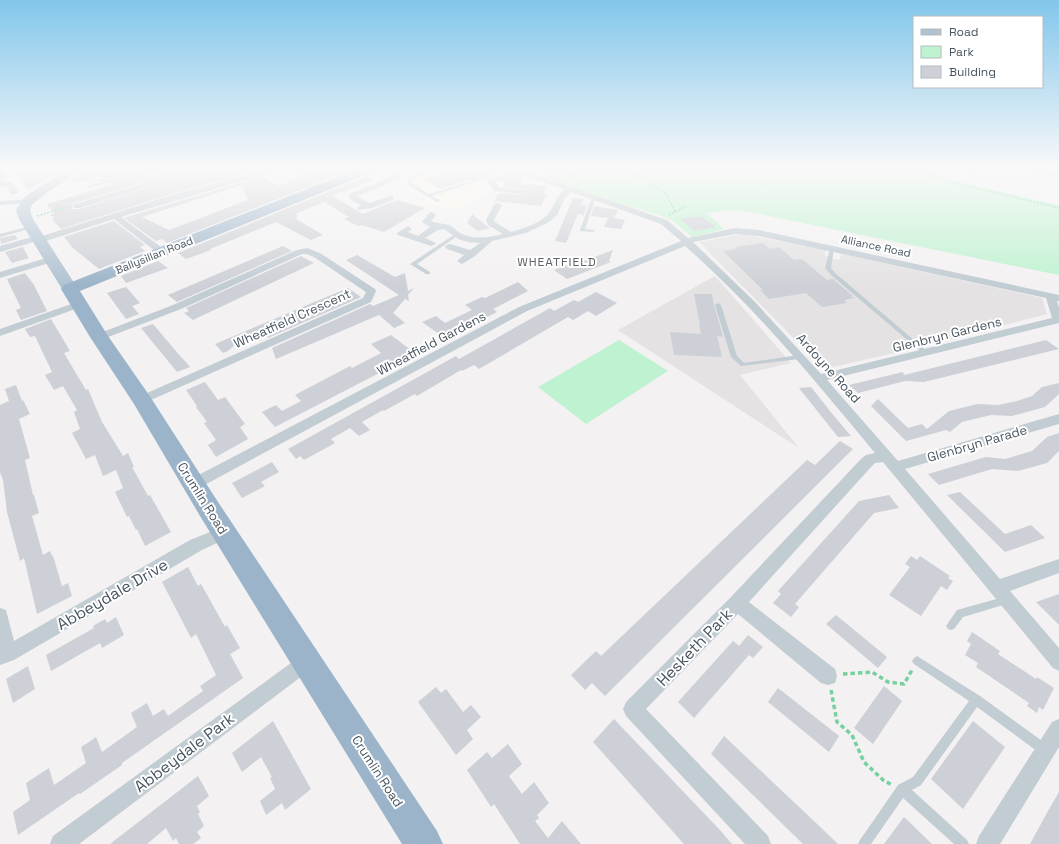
<svg xmlns="http://www.w3.org/2000/svg" width="1059" height="844" font-family="'Space Grotesk',sans-serif">
<rect width="100%" height="100%" fill="#f3f1f1"/>
<polygon fill="#fdf7eb" points="416,168 510,168 516,170 488,179 495,189 459,209 416,204 426,199 403,185 403,182 409,174"/>
<g fill="#e4e2e3">
<polygon points="742,234 826,250 825,256 831,258 839,260 842,254 1042,298 1047,314 920,347 829,368 824,367 820,365 699,242"/>
<polygon points="715,276 791,363 740,375 799,448 618,330"/>
</g>
<g fill="#bff2d0">
<polygon points="519,168 930,168 952,180 1059,205 1059,275 749,212 729,210 707,213 724,229 692,237 672,220 665,217 584,192"/>
<polygon points="619,340 668,371 586,424 538,387"/>
</g>
<g fill="#cdd0d6" fill-rule="evenodd">
<polygon points="12,168 49,168 55,175 28,189"/>
<polygon points="90,168 98,168 91,173 88,180 96,182 68,182"/>
<polygon points="109,168 163,177 74,203 72,205 73,209 80,209 209,168 250,168 255,171 172,194 61,229 52,219 55,218 50,215 55,213 47,206 49,205 47,204 114,184 108,184 111,183 111,179 96,177"/>
<path d="M294,168H352L353,169L167,243L162,239L156,241L124,218L263,176L278,186L302,177ZM242,185L248,200L169,230L142,217Z"/>
<polygon points="459,168 507,168 508,170 472,182 469,181 471,179 440,189 423,179"/>
<polygon points="367,176 375,179 332,196 363,214 397,200 425,208 384,232 362,225 358,226 344,219 349,217 326,203 327,201 295,214 298,215 296,219 323,235 311,240 276,222 210,249 211,250 186,259 178,253"/>
<polygon points="517,176 523,177 520,183 547,186 543,194 547,194 541,206 494,201 499,193 524,195 523,189 503,186 506,180"/>
<polygon points="573,198 584,199 581,205 587,205 584,215 578,214 566,243 555,241"/>
<polygon points="594,206 618,210 614,218 625,220 621,229 604,227 608,218 591,216"/>
<polygon points="472,214 486,225 490,228 478,231 467,223"/>
<polygon points="701,216 716,227 694,231 680,219"/>
<polygon points="114,221 145,245 140,247 145,251 99,269 73,248 64,237"/>
<polygon points="15,235 18,239 1,244 0,238"/>
<polygon points="763,243 770,249 779,247 794,260 802,259 827,280 833,279 853,296 851,296 854,298 844,300 847,303 822,307 806,293 769,299 760,290 763,290 723,251 737,249 736,247"/>
<polygon points="283,246 292,251 177,302 168,295"/>
<polygon points="23,247 29,258 12,263 5,252"/>
<polygon points="613,250 609,261 611,262 567,279 554,270 579,261 581,262"/>
<polygon points="357,255 395,277 405,273 408,291 414,288 408,295 409,301 405,299 393,313 405,323 394,328 379,315 276,359 272,348 370,304 373,306 399,295 346,260"/>
<polygon points="301,256 314,263 193,320 184,313 189,311 186,308"/>
<polygon points="158,261 168,268 126,283 121,276"/>
<polygon points="25,273 34,285 47,311 21,320 16,310 21,308 7,279"/>
<polygon points="518,282 528,291 493,309 497,312 452,335 446,337 441,333 439,334 422,322 436,316 445,323 472,310 465,305 482,297 485,298"/>
<polygon points="126,287 140,303 132,306 139,314 126,319 107,293"/>
<polygon points="348,288 361,297 268,338 266,335 243,345 239,341 228,351 223,353 215,344"/>
<polygon points="596,292 617,303 596,316 588,311 573,320 568,317 479,369 474,365 462,371 461,370 417,396 415,394 384,411 383,410 362,422 370,430 359,436 350,428 331,439 335,443 304,460 300,456 296,459 288,449 456,356 459,359 550,308 554,311 574,300 578,302"/>
<polygon points="694,294 712,294 714,305 723,337 717,336 722,357 674,355 670,332 701,334 699,325 700,325"/>
<polygon points="51,319 70,351 64,353 86,390 88,389 102,422 123,456 128,453 134,467 132,467 148,496 150,495 171,532 145,546 137,529 136,530 129,516 127,517 115,492 123,488 116,470 103,476 95,455 86,459 72,433 80,429 74,412 77,410 63,386 54,390 45,375 52,372 35,336 30,337 25,329"/>
<polygon points="153,324 175,350 190,367 177,372 141,328"/>
<polygon points="391,335 416,354 275,427 262,412 276,405 282,411 301,401 295,395 350,366 352,368 381,353 371,344"/>
<polygon points="1046,340 1059,349 924,382 905,381 858,393 849,385 903,372 904,375"/>
<polygon points="205,382 218,400 225,397 245,424 240,427 248,439 216,457 208,445 216,440 204,423 207,422 196,407 197,406 186,390"/>
<polygon points="1059,383 1059,394 1045,407 1012,416 991,415 962,422 950,432 946,430 906,441 871,406 878,399 908,428 922,424 927,429 949,411 977,404 998,405 1017,401 1032,396 1042,387"/>
<polygon points="16,385 22,401 23,400 30,414 19,419 30,458 25,460 33,495 34,495 39,513 32,516 43,555 50,551 52,556 53,556 62,586 68,583 72,596 37,614 24,558 20,561 7,512 3,480 0,472 0,405 9,401 5,389"/>
<polygon points="811,387 834,416 851,436 838,437 799,388"/>
<polygon points="1059,433 1059,451 1047,463 1018,471 992,469 939,485 928,474 986,457 1005,459 1032,451 1047,437"/>
<polygon points="840,441 853,449 605,696 592,683 585,690 571,675 596,651 601,656 807,460 815,465"/>
<polygon points="272,462 279,472 261,482 265,486 242,498 232,483"/>
<polygon points="960,492 1005,534 1031,525 1045,538 1005,552 947,495"/>
<polygon points="889,495 899,508 874,513 795,604 799,607 791,617 773,603 781,594 778,591 859,501"/>
<polygon points="911,556 917,560 920,556 950,576 948,578 953,581 947,590 941,586 921,616 889,595 910,567 905,564"/>
<polygon points="188,567 198,586 201,584 225,627 227,625 240,648 230,654 243,678 122,763 122,765 80,794 79,793 18,835 13,812 30,800 26,783 49,768 54,785 86,763 81,747 89,742 96,737 102,752 137,727 131,713 147,703 153,716 164,709 168,716 203,691 200,686 216,675 196,634 191,638 162,582"/>
<polygon points="1059,594 1059,625 1036,602"/>
<polygon points="836,615 887,657 878,668 826,624"/>
<polygon points="116,617 124,635 102,648 100,643 51,671 46,655 94,628 93,626 105,619 107,623"/>
<polygon points="972,632 1000,651 998,654 1036,679 1037,677 1054,688 1043,710 1039,707 1037,713 1027,706 1029,703 976,667 978,663 965,655 971,644 967,641"/>
<polygon points="748,635 763,647 753,658 749,655 694,718 678,702 733,641 739,646"/>
<polygon points="28,666 35,689 13,703 6,679"/>
<polygon points="884,686 902,701 873,744 854,728"/>
<polygon points="436,687 441,693 446,689 463,712 471,705 481,717 467,730 473,739 456,755 418,702"/>
<polygon points="778,688 839,736 829,752 768,702"/>
<polygon points="614,719 718,828 732,844 684,844 593,742"/>
<polygon points="273,721 311,789 285,810 282,803 266,815 260,801 275,789 270,778 272,777 261,757 242,772 232,753"/>
<polygon points="973,721 1005,747 963,809 931,779"/>
<polygon points="724,736 815,822 838,844 803,844 711,754"/>
<polygon points="508,744 522,764 509,776 522,794 534,782 549,803 537,815 539,818 535,821 548,838 562,821 581,844 520,844 494,804 491,807 467,770 487,752 492,758"/>
<polygon points="198,776 209,796 197,806 200,812 198,814 204,826 197,832 201,838 193,844 179,844 176,838 173,841 166,828 147,844 110,844"/>
<polygon points="1059,792 1059,844 1030,844 1048,811"/>
<polygon points="904,817 932,844 884,844"/>
</g>
<g fill="none" stroke-linecap="round" stroke-linejoin="round">
<g stroke="#75d2a0" stroke-width="1.5" stroke-dasharray="2 1.5" stroke-linecap="butt">
<polyline points="625,168 666,193 675,212"/>
<polyline points="916,168 943,180 1059,208"/>
<polyline points="570,180 576,168"/>
<polyline points="669,215 687,206"/>
<polyline points="37,216 68,207"/>
</g>
<g stroke="#75d2a0" stroke-width="3.5" stroke-dasharray="4.5 3" stroke-linecap="butt">
<polyline points="843,674 872,672 888,682 904,684 912,670"/>
<polyline points="831,690 837,722 852,735 864,762 883,780 892,785"/>
</g>
<g fill="#c1ccd3" fill-rule="evenodd">
<polygon points="50,168 54,168 58,172 66,176 64,177 56,174"/>
<polygon points="101,168 106,168 95,176 94,178 109,180 110,180 110,182 87,188 87,186 103,182 89,179 92,174"/>
<polygon points="154,168 159,168 153,172 151,172 151,170"/>
<path d="M404,168C410,168 414,172 419,173C425,173 440,168 448,168L420,175L411,181V183L429,194L468,182L471,183L432,196L439,200V201L437,202L408,185V179L416,174Z"/>
<polygon points="557,168 562,168 563,169 561,170"/>
<polygon points="594,197 598,198 594,202 585,229 593,230 595,231 593,232 580,231 580,230 590,202"/>
<polygon points="31,226 33,227 33,228 0,237 0,234"/>
<polygon points="455,234 459,235 417,264 430,272 430,274 426,274 410,264"/>
<polygon points="830,248 834,249 831,268 835,273 928,352 929,353 928,354 924,354 831,275 825,268"/>
<polygon points="718,303 721,305 737,356 744,363 799,355 802,357 799,359 741,366 731,357 715,305"/>
<polygon points="1007,596 1010,597 1012,600 1010,603 963,617 954,629 951,630 948,629 946,626 957,610"/>
<polygon points="917,656 980,696 1049,746 1050,750 1049,754 1045,755 1041,754 977,707 921,785 912,790 967,840 969,844 954,844 903,798 871,844 858,844 860,840 898,785 913,777 969,701 914,664 912,661 914,658"/>
</g>
<g fill="#c1ccd3" fill-rule="evenodd">
<polygon points="0,168 6,172 3,182 12,182 18,192 17,194 11,194 7,187 0,187"/>
<polygon points="123,168 144,168 178,173 196,168 208,168 80,208 74,208 73,206 74,204 170,176 127,170"/>
<polygon points="272,168 284,168 121,217 165,250 167,252 165,254 159,254 114,219 43,242 37,241 0,252 0,246 39,235 42,236 172,195"/>
<polygon points="399,168 407,168 401,174 400,179 357,196 369,203 390,196 393,196 393,200 372,208 358,210 357,208 361,205 352,201 349,196 350,194 393,176 393,173"/>
<polygon points="978,168 990,168 967,175 963,173"/>
<polygon points="1018,168 1034,168 1059,173 1059,177 1022,170"/>
<path d="M519,169L667,220L688,238L735,228L759,230L1059,295V301H1057L1059,308V323L827,380L898,461L1059,414V424L905,469L1000,579L1059,559V573L1010,591L1059,648V671L1053,668L883,462L875,463L871,467L749,602L835,669L837,676L835,683L828,685L821,683L738,614L646,709L768,836L771,844H745L626,716L623,709L626,702L731,597L861,459L866,455L875,453C815,381 756,308 685,246L527,311L199,488L194,490L189,488L187,484L189,480L519,307L681,241L661,224L571,192L565,198L557,215L549,222L526,233L492,241L475,256L462,264L457,261L464,255L447,249L445,247L447,245L450,244L470,250L480,243L468,242L458,239L444,229L438,230L425,238L436,243L434,245L431,246L398,235L397,233L408,226L412,229L408,232L418,236L430,227L422,222L429,213L432,212L436,215L431,221C438,224 443,223 449,225C454,227 457,232 462,234C474,240 491,237 503,234L488,225L486,220L495,203H498L502,205L494,220L495,222L511,232C524,228 543,223 550,211C555,204 557,196 564,189L519,174L496,182L499,187L523,190V194H520L494,191L487,181ZM735,234L759,236L1046,298L1052,318L821,374L755,302L693,242Z"/>
<polygon points="29,199 33,201 32,203 0,205 0,201"/>
<polygon points="307,248 320,253 375,289 376,291 371,302 142,404 138,403 136,400 138,397 363,298 366,292 314,257 306,254 302,254 181,309 103,339 99,340 93,337 95,335 173,305 297,250"/>
<polygon points="53,256 56,257 58,259 56,261 0,278 0,272"/>
<polygon points="80,301 85,304 84,306 0,336 0,329"/>
<polygon points="225,526 230,527 233,532 230,537 202,550 14,660 0,665 0,608 6,610 14,641 190,540"/>
<polygon points="308,652 314,655 317,661 314,667 79,844 50,844 53,836 302,655"/>
<polygon points="1059,719 1059,747 1000,844 976,844 979,836 1052,722"/>
</g>
<polygon fill="#b0c2d1" fill-rule="evenodd" points="69,168 84,168 45,194 32,205 30,210 33,219 78,289 76,292 70,294 64,292 62,289 19,219 16,210 23,199 29,194"/>
<polygon fill="#9cb4c9" fill-rule="evenodd" points="360,168 377,168 375,171 80,291 108,336 149,395 218,502 437,831 443,844 402,844 200,516 134,404 90,337 61,289 64,285"/>
</g>
<linearGradient id="sky" x2="0" y2="1"><stop stop-color="#82c6eb"/><stop offset="0.59" stop-color="#faf9f9"/><stop offset="1" stop-color="#faf9f9" stop-opacity="0"/></linearGradient>
<rect width="1059" height="286" fill="url(#sky)"/>
<g text-anchor="middle" stroke-width="4" stroke-linejoin="round" paint-order="stroke">
<g font-size="11" fill="#485560" stroke="#fff">
<text transform="translate(876 246) rotate(12)" y="4">Alliance Road</text>
<text transform="translate(154 255) rotate(-22)" y="4">Ballysillan Road</text>
</g>
<g font-size="12" letter-spacing="1" fill="#5d6266" stroke="#fff">
<text x="557" y="266">WHEATFIELD</text>
</g>
<g font-size="13" fill="#485560" stroke="#fff">
<text transform="translate(292 318) rotate(-24)" y="5">Wheatfield Crescent</text>
<text transform="translate(947 334) rotate(-14)" y="5">Glenbryn Gardens</text>
<text transform="translate(431 343) rotate(-28)" y="5">Wheatfield Gardens</text>
<text transform="translate(829 368) rotate(48)" y="5">Ardoyne Road</text>
<text transform="translate(977 443) rotate(-16)" y="5">Glenbryn Parade</text>
<text transform="translate(203 498) rotate(58)" y="5">Crumlin Road</text>
<text transform="translate(378 771) rotate(57)" y="5">Crumlin Road</text>
</g>
<g font-size="16" fill="#485560" stroke="#fff">
<text transform="translate(112 594) rotate(-30)" y="6">Abbeydale Drive</text>
<text transform="translate(694 647) rotate(-46)" y="6">Hesketh Park</text>
<text transform="translate(184 752) rotate(-37)" y="6">Abbeydale Park</text>
</g>
</g>
<rect x="913" y="16" width="130" height="72" fill="#ffffff" stroke="#b6bbbf"/>
<rect x="921" y="29" width="20" height="6" fill="#b0c2d1" stroke="#b6bbbf"/>
<text x="949" y="36" font-size="12" fill="#485560">Road</text>
<rect x="921" y="46" width="20" height="12" fill="#bff2d0" stroke="#b6bbbf"/>
<text x="949" y="56" font-size="12" fill="#485560">Park</text>
<rect x="921" y="66" width="20" height="12" fill="#cdd0d6" stroke="#b6bbbf"/>
<text x="949" y="76" font-size="12" fill="#485560">Building</text>
</svg>
